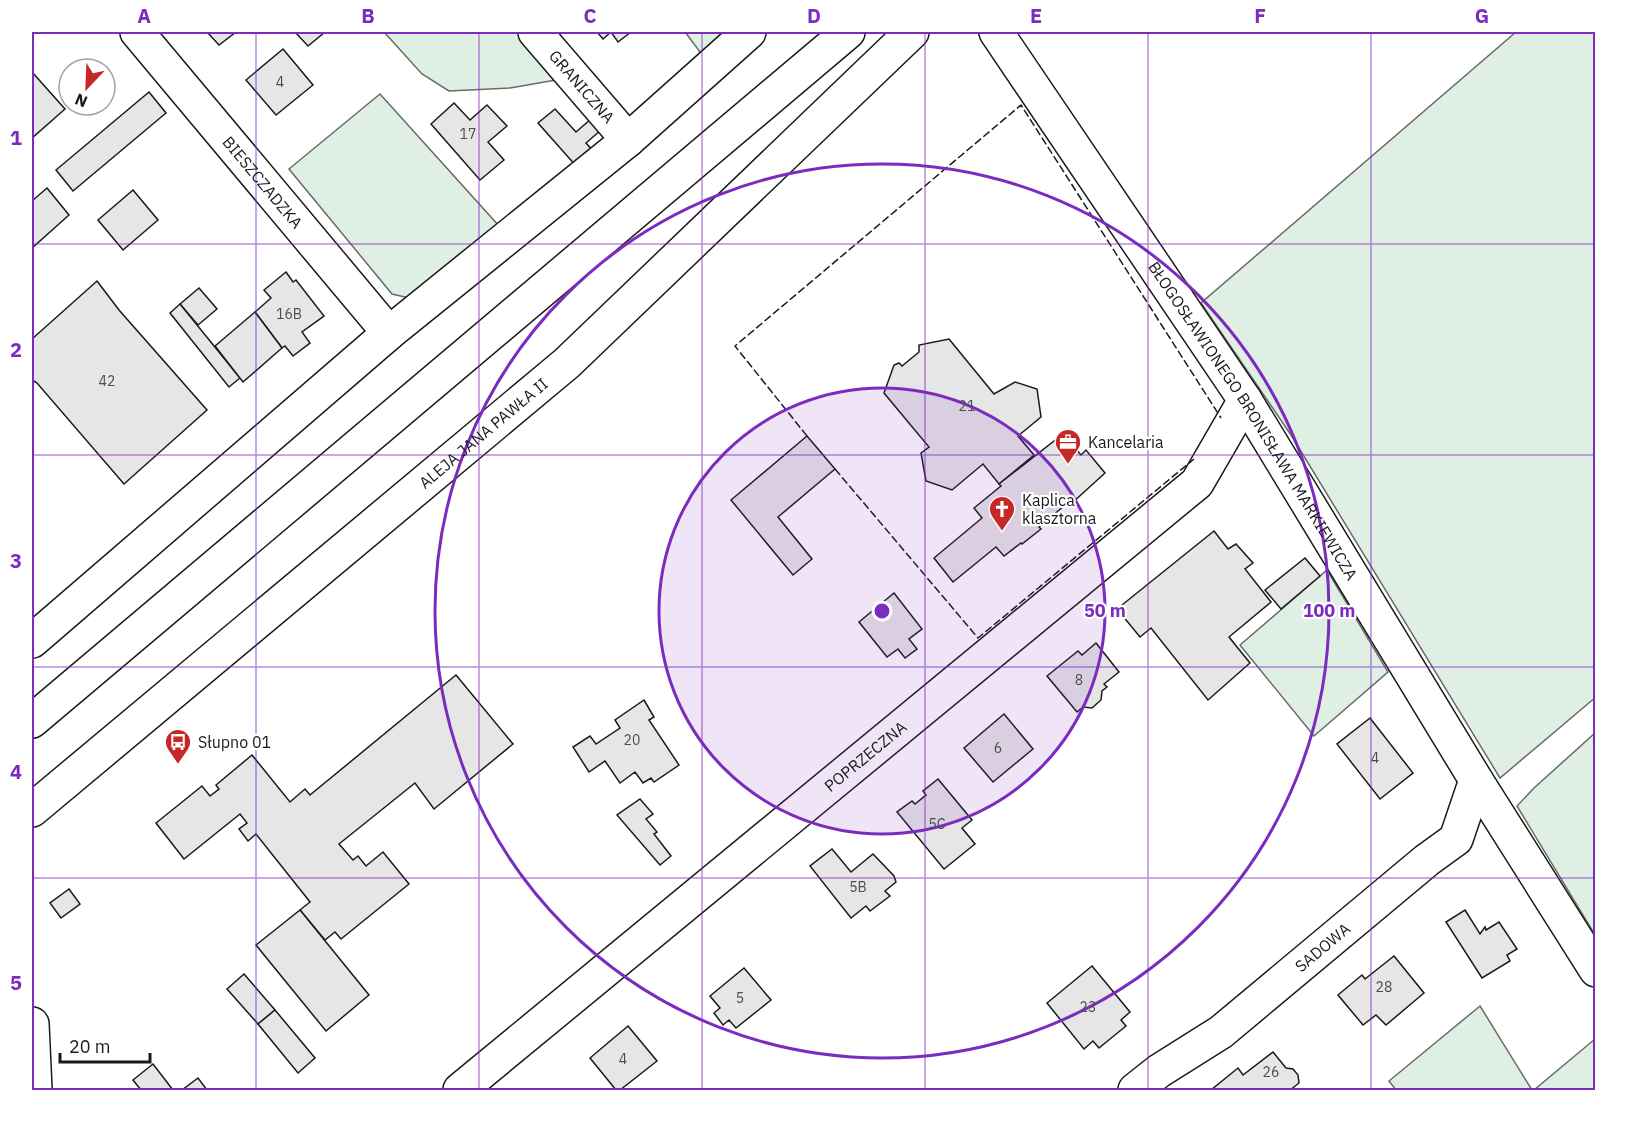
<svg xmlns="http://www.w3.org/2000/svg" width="1627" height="1122" font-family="'IBM Plex Sans',sans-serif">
<rect width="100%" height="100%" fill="#fff"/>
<g fill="#e0efe3" stroke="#6a6a6a" stroke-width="1.5">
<polygon points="384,32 521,32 562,79 510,88 449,91 422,74"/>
<polygon points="685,32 731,32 703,56"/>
<polygon points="1516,32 1595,32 1596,697 1500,778 1291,435 1201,303"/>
<polygon points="380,94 499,226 409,298 392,294 289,169"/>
<polygon points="1327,570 1388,672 1314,736 1240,645"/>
<polygon points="1595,733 1595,935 1517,806 1534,788"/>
<polygon points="1480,1006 1532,1090 1396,1090 1389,1081"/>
<polygon points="1595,1039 1595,1090 1534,1090"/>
</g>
<g fill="#e6e6e6" stroke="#1a1a1a" stroke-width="1.5">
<polygon points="207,32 236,32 219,45"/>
<polygon points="295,32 325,32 308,46"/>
<polygon points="597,32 631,32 618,42 611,32 603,39"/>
<polygon points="283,49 313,85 276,115 246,80"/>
<polygon points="32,72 65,109 32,138"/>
<polygon points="149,92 166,113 73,191 56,170"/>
<polygon points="454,103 470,120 487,105 507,126 488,142 504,160 480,180 431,124"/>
<polygon points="555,109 576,132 591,119 601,130 586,143 594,152 577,167 538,123"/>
<polygon points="47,188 69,215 32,248 32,201"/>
<polygon points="133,190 158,220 123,250 98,220"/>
<polygon points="286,272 293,282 296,280 324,316 302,332 310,343 293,356 285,346 282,348 255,312 271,298 264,290"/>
<polygon points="97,281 119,310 207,410 124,484 37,383 32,380 32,339"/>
<polygon points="199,288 217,309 198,325 180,304"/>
<polygon points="180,304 240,378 229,387 170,313"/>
<polygon points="255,312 282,348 243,382 215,346"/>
<polygon points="949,339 994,394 1015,382 1037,389 1041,417 1018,436 1034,455 999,484 983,464 952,490 926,481 921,453 929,447 884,393 894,365 899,363 902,366 919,352 919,345"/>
<polygon points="1063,434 1081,455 1086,450 1105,473 1072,503 1070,501 1039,527 1041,529 1022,544 1021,543 1004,556 996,547 953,582 934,558 982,518 974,508 1001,486 999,484"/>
<polygon points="807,436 835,469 778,517 812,559 793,575 731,500"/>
<polygon points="1214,531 1228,549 1236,544 1253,563 1245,569 1271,602 1229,637 1250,663 1208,700 1151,628 1140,637 1117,609"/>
<polygon points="1305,558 1320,576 1281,609 1265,590"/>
<polygon points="894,593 922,629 909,639 917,649 905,658 898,649 887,657 859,622"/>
<polygon points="1096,643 1119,672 1104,684 1107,687 1102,691 1101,700 1092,708 1083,707 1077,712 1047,676 1078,651 1082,655"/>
<polygon points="456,675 513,744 434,809 415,783 339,844 353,860 358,856 366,866 383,852 409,884 341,939 335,932 325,940 300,910 310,902 256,834 248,841 239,829 247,823 240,814 184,859 156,823 202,786 210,796 219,789 216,785 252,755 290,802 305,789 310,795"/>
<polygon points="644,700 654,717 649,720 679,765 654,782 651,778 643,783 635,772 620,783 605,761 589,772 573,747 590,736 596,744 620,728 615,720"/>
<polygon points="1004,714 1033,749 993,782 964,748"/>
<polygon points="1370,718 1413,773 1380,799 1337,744"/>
<polygon points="938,779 972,820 962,828 975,844 944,869 897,812 912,801 915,804 926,795 923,791"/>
<polygon points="640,799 653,814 646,819 657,832 654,834 671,856 660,865 617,815"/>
<polygon points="832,849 851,872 873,854 894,876 896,882 885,891 890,896 870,911 866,906 851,918 810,866"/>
<polygon points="69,889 80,904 61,918 50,903"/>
<polygon points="300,910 369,995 326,1031 256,945"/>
<polygon points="1465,910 1480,934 1485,927 1486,930 1499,922 1517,949 1507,955 1510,961 1482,978 1446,922"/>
<polygon points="1394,956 1424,993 1386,1025 1376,1015 1363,1025 1338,995 1362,975 1365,979"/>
<polygon points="1092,966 1130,1012 1121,1020 1126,1026 1099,1048 1093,1041 1084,1049 1047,1003"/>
<polygon points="744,968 771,1000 736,1028 729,1020 723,1025 714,1013 720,1008 710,996"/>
<polygon points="244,974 275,1010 258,1024 227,989"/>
<polygon points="275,1010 315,1058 298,1073 258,1024"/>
<polygon points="628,1026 657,1061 620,1090 616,1090 590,1058"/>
<polygon points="1273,1052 1286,1068 1293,1069 1298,1075 1299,1083 1290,1090 1211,1090 1238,1068 1243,1075"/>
<polygon points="153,1064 173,1090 141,1090 133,1080"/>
<polygon points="198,1078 207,1090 182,1090"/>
</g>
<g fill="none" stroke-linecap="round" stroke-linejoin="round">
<g stroke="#1a1a1a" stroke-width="36">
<g id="minor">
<path id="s1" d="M137,32L389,333"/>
<path id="s2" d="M535,32L628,140"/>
<path id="s3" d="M996,32L1245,400L1476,780L1596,970"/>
<polyline points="32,641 389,333 628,140 749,32"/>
<polyline points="32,1024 35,1090"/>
<path id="s4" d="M460,1090L1197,483L1245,400"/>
<path id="s5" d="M1135,1090L1159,1071L1221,1032L1427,860L1456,839L1476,780"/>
</g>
</g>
<g stroke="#1a1a1a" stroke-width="36">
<g id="major">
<polyline points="32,721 848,32"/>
<path id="s6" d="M32,810L567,363L912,32"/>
</g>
</g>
<use href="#minor" stroke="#fff" stroke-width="33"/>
<use href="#major" stroke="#fff" stroke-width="33"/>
<g stroke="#1a1a1a" stroke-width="1.5" stroke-dasharray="8 3" stroke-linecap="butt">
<polyline points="807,436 735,346 1021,105 1221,418"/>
<polyline points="835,469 978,638 1194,459"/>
</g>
</g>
<path fill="none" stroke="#7b2cbf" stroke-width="1.5" stroke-opacity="0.55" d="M256,32V1090M479,32V1090M702,32V1090M925,32V1090M1148,32V1090M1371,32V1090M32,244H1596M32,455H1596M32,667H1596M32,878H1596"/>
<circle cx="882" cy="611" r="223" fill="#7b2cbf" fill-opacity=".12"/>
<g fill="none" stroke="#7b2cbf" stroke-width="3">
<circle cx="882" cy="611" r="223"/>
<circle cx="882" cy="611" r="447"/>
</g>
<defs>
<g id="office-pin" transform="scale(1.35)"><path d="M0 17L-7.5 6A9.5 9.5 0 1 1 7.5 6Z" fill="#c62828" stroke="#fff"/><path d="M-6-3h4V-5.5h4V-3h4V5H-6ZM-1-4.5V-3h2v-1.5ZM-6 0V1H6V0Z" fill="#fff"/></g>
<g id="church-pin" transform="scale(1.35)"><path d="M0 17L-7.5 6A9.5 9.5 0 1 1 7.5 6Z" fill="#c62828" stroke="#fff"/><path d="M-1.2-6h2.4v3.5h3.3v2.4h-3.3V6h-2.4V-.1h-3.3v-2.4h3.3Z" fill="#fff"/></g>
<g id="bus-pin" transform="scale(1.35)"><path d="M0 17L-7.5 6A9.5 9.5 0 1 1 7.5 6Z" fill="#c62828" stroke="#fff"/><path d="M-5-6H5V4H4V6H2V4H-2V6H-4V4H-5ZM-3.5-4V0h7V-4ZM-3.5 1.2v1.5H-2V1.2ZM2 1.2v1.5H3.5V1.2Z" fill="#fff"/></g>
</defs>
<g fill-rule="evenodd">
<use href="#office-pin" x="1068" y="442"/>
<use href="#church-pin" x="1002" y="509"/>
<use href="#bus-pin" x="178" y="742"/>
</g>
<g text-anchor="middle" stroke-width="4.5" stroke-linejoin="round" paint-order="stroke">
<g font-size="14" fill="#4d4d4d">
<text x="280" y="87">4</text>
<text x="468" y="139">17</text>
<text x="289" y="319">16B</text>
<text x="107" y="386">42</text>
<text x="967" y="411">21</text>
<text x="1079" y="685">8</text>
<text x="632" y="745">20</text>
<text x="998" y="753">6</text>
<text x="1375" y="763">4</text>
<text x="937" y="829">5C</text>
<text x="858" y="892">5B</text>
<text x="1384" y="992">28</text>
<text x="740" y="1003">5</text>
<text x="1088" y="1012">23</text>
<text x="623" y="1064">4</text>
<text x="1271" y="1077">26</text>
</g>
<g font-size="16" fill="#1a1a1a" stroke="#fff">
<text dy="6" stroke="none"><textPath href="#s2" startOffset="72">GRANICZNA</textPath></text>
<text dy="6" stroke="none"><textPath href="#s1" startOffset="196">BIESZCZADZKA</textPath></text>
<text dy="6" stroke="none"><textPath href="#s3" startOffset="466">BŁOGOSŁAWIONEGO BRONISŁAWA MARKIEWICZA</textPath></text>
<text dy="6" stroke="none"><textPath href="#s6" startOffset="588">ALEJA JANA PAWŁA II</textPath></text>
<text dy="6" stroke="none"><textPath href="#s4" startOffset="525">POPRZECZNA</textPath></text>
<text dy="6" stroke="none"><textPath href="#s5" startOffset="236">SADOWA</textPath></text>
</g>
<g font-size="16" fill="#1a1a1a" stroke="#fff" text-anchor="start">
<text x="1088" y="448">Kancelaria</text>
<text x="1022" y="506">Kaplica<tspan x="1022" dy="18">klasztorna</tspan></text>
<text x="198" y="748">Słupno 01</text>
</g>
</g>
<circle cx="882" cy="611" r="9" fill="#7b2cbf" stroke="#fff" stroke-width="3"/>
<g font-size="18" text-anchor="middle" font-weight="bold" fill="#7b2cbf" stroke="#fff" stroke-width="4.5" stroke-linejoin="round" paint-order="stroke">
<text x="1105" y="617">50 m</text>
<text x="1329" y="617">100 m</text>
</g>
<rect width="1627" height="1122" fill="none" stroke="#ffffff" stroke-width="66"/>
<g transform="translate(87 87) rotate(203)"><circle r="28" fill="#ffffff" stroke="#a3a3a3" stroke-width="1.5"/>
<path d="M0-4.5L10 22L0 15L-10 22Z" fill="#c62828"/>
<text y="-9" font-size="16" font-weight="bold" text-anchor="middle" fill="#1a1a1a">N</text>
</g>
<path d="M60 1053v9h90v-9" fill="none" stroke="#1a1a1a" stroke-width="3"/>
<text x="69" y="1053" font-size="18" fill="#1a1a1a" stroke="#ffffff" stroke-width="4.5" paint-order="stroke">20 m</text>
<rect x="33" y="33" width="1561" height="1056" fill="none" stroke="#7b2cbf" stroke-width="2"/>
<g font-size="20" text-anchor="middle" font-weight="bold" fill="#7b2cbf">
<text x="144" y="23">A</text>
<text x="368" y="23">B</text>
<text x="590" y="23">C</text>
<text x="814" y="23">D</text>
<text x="1036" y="23">E</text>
<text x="1260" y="23">F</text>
<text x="1482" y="23">G</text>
<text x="16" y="145">1</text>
<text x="16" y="357">2</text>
<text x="16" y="568">3</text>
<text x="16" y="779">4</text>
<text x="16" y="990">5</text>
</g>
</svg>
